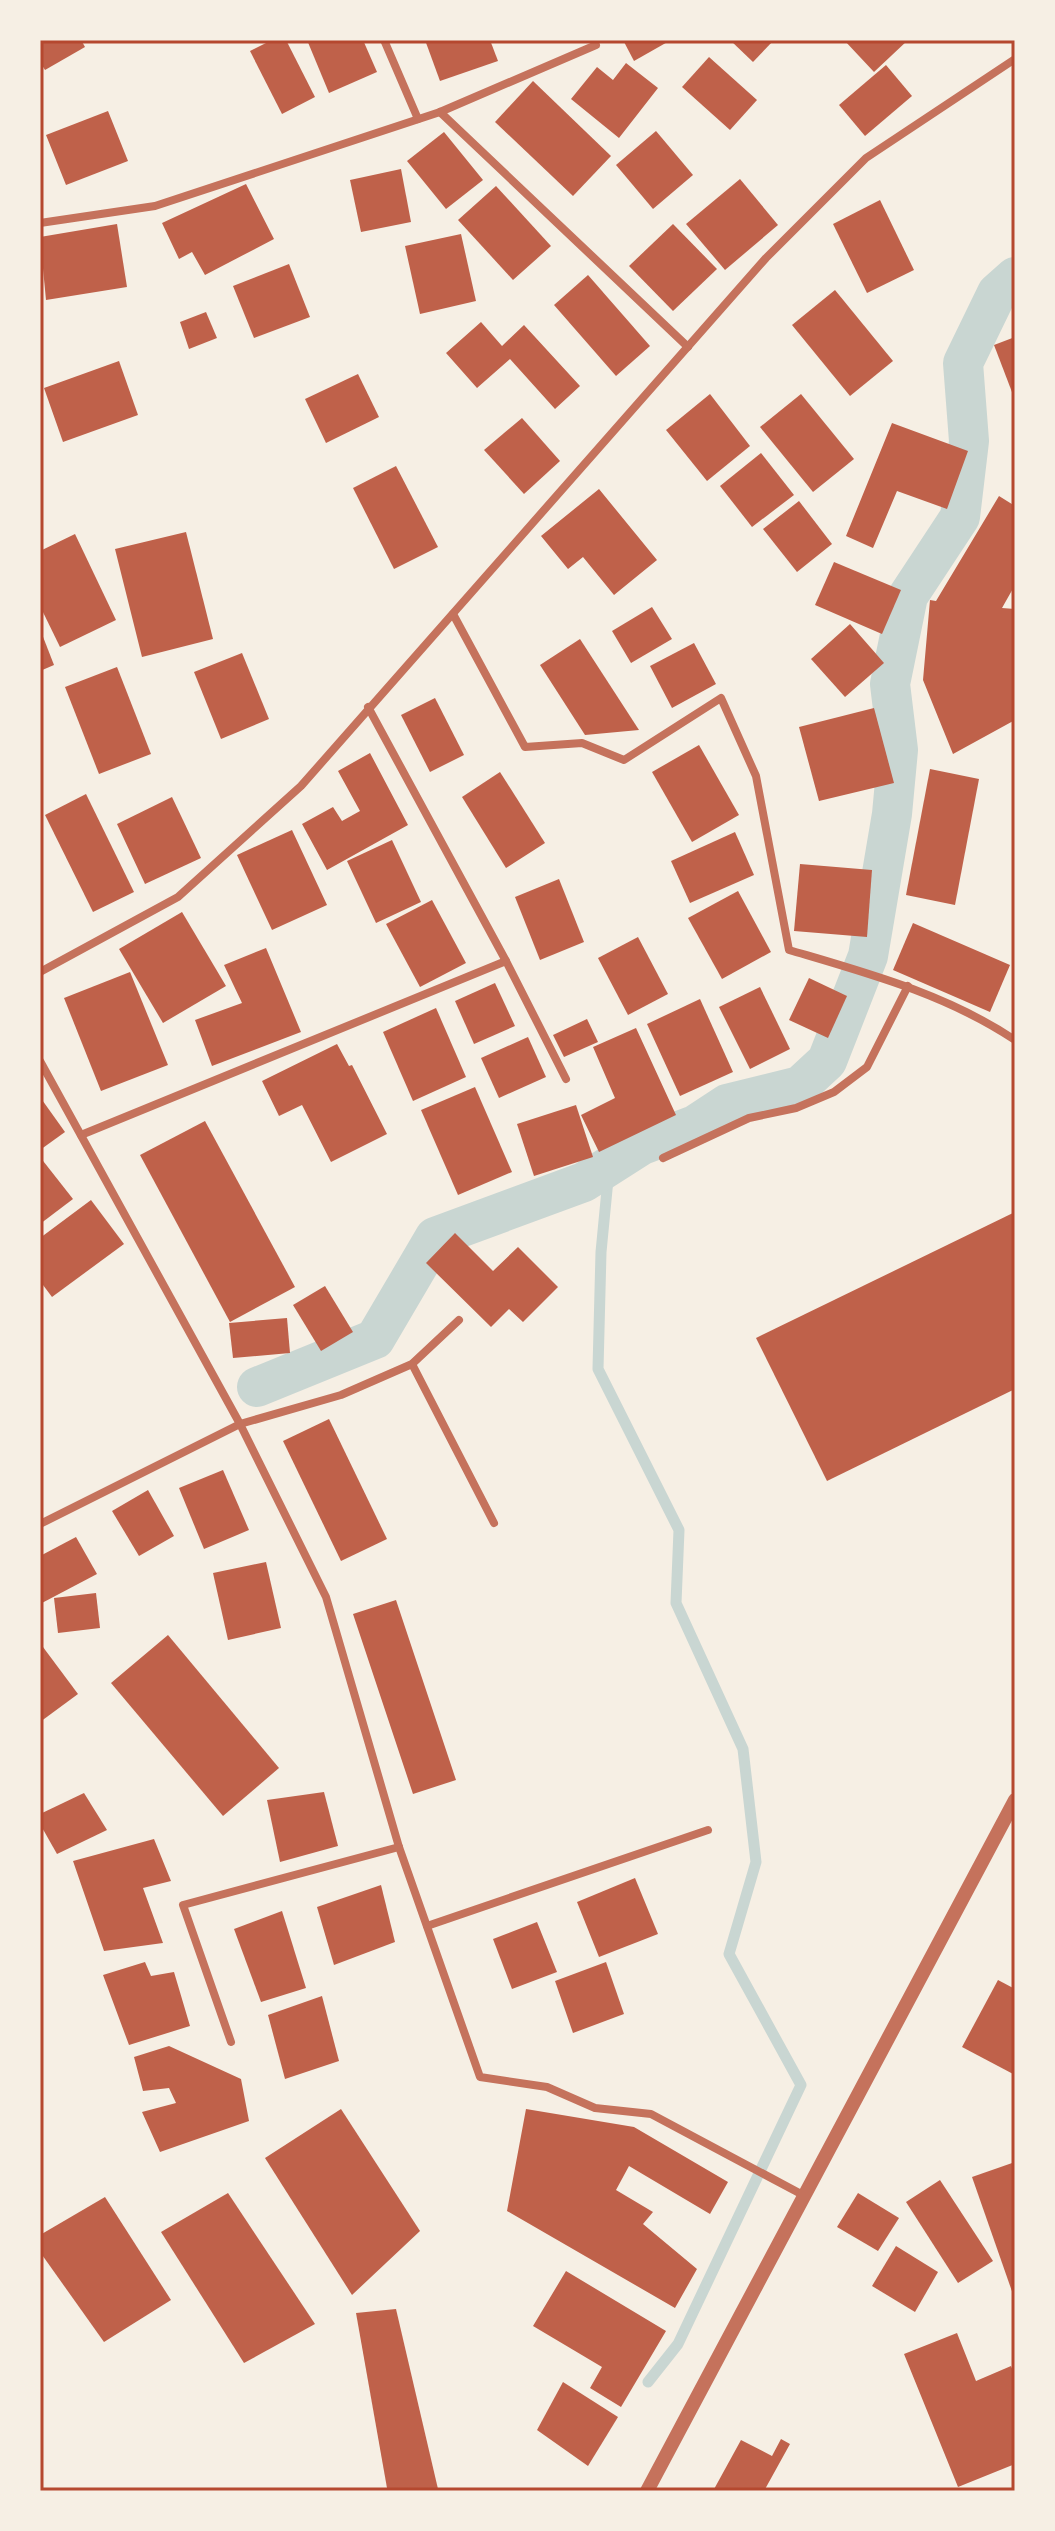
<svg xmlns="http://www.w3.org/2000/svg" width="1055" height="2531" font-family="'Roboto Condensed',sans-serif">
<rect width="100%" height="100%" fill="#f6efe4"/>
<g fill="none" stroke-linecap="round" stroke-linejoin="round">
<polyline stroke="#c9d6d2" stroke-width="11" points="609,1169 601,1252 598,1369 679,1530 676,1603 743,1749 756,1862 729,1954 801,2085 678,2344 648,2382"/>
<polyline stroke="#c9d6d2" stroke-width="40" points="257,1387 375,1339 435,1237 584,1182 642,1145 695,1125 727,1104 800,1086 827,1061 868,956 892,814 898,750 890,684 908,596 960,517 969,441 963,363 997,293 1015,277"/>
</g>
<g fill="#bf614a">
<polygon points="40,40 81,40 85,47 45,70 40,62"/>
<polygon points="272,40 286,40 315,97 282,114 250,51"/>
<polygon points="307,40 363,40 377,72 329,93"/>
<polygon points="425,40 490,40 498,61 440,81"/>
<polygon points="623,40 671,40 634,61"/>
<polygon points="730,40 774,40 753,62"/>
<polygon points="844,40 908,40 874,72"/>
<polygon points="709,57 757,100 730,130 682,87"/>
<polygon points="626,63 658,88 619,138 571,99 597,67 613,80"/>
<polygon points="886,65 912,96 865,136 839,105"/>
<polygon points="533,81 611,156 573,196 495,122"/>
<polygon points="108,111 128,161 66,185 46,135"/>
<polygon points="656,131 693,175 653,209 616,165"/>
<polygon points="444,132 483,180 446,209 407,161"/>
<polygon points="401,169 411,222 361,232 350,180"/>
<polygon points="740,179 778,225 725,270 686,224"/>
<polygon points="246,184 274,239 205,275 192,252 179,259 162,223"/>
<polygon points="496,186 551,246 513,280 458,220"/>
<polygon points="880,200 914,270 867,293 833,224"/>
<polygon points="117,224 127,287 46,300 40,237"/>
<polygon points="673,224 717,269 673,311 629,266"/>
<polygon points="461,234 476,301 420,314 405,246"/>
<polygon points="289,264 310,317 254,338 233,286"/>
<polygon points="588,275 650,346 616,376 554,305"/>
<polygon points="835,290 893,361 850,396 792,325"/>
<polygon points="206,312 217,338 189,349 180,322"/>
<polygon points="481,322 502,346 524,325 580,386 555,409 510,359 477,388 446,353"/>
<polygon points="1015,337 1015,400 994,345"/>
<polygon points="119,361 138,415 63,442 44,388"/>
<polygon points="358,374 379,417 326,443 305,399"/>
<polygon points="710,394 750,446 707,481 666,430"/>
<polygon points="801,394 854,459 813,492 760,427"/>
<polygon points="522,418 560,461 524,494 484,450"/>
<polygon points="892,423 968,451 947,509 897,491 873,548 846,536"/>
<polygon points="761,453 794,495 752,527 720,486"/>
<polygon points="396,466 438,547 394,569 353,488"/>
<polygon points="599,489 657,560 614,595 583,557 568,569 541,536"/>
<polygon points="999,496 1015,506 1015,585 1002,608 1015,609 1015,720 953,754 923,680 930,600 936,601"/>
<polygon points="799,501 832,544 797,572 763,529"/>
<polygon points="186,532 213,639 142,657 115,549"/>
<polygon points="75,534 116,620 60,647 40,606 40,551"/>
<polygon points="834,562 901,590 882,634 815,605"/>
<polygon points="652,607 672,639 631,663 612,631"/>
<polygon points="850,624 884,663 845,697 811,659"/>
<polygon points="40,629 54,665 40,671"/>
<polygon points="580,639 639,730 585,735 540,665"/>
<polygon points="694,643 716,684 672,708 650,666"/>
<polygon points="242,653 269,719 221,739 194,672"/>
<polygon points="117,667 151,754 99,774 65,687"/>
<polygon points="435,698 464,755 430,772 401,715"/>
<polygon points="874,708 894,783 819,801 799,727"/>
<polygon points="699,745 739,815 692,842 652,772"/>
<polygon points="370,753 408,825 327,870 302,824 333,807 342,821 360,811 338,771"/>
<polygon points="930,769 979,779 955,905 906,895"/>
<polygon points="500,772 545,843 506,868 462,797"/>
<polygon points="86,794 134,892 93,912 45,815"/>
<polygon points="172,797 201,858 145,884 117,824"/>
<polygon points="292,830 327,905 272,930 237,855"/>
<polygon points="735,832 754,875 690,903 671,861"/>
<polygon points="392,840 421,902 376,923 347,861"/>
<polygon points="800,864 872,870 867,937 794,931"/>
<polygon points="559,879 584,942 540,960 515,897"/>
<polygon points="738,891 771,952 722,979 688,918"/>
<polygon points="432,900 466,963 420,987 386,924"/>
<polygon points="182,912 226,986 163,1023 119,949"/>
<polygon points="913,923 1010,965 990,1012 893,970"/>
<polygon points="638,937 668,994 628,1015 598,958"/>
<polygon points="266,948 301,1032 212,1066 195,1020 242,1003 224,965"/>
<polygon points="130,972 168,1065 101,1091 64,998"/>
<polygon points="809,978 847,996 828,1038 789,1020"/>
<polygon points="495,983 515,1026 474,1044 455,1001"/>
<polygon points="760,987 790,1049 750,1069 719,1007"/>
<polygon points="700,999 733,1072 680,1096 647,1024"/>
<polygon points="436,1008 466,1077 413,1101 383,1032"/>
<polygon points="587,1019 598,1042 564,1057 553,1035"/>
<polygon points="636,1028 676,1115 599,1152 581,1115 615,1098 593,1047"/>
<polygon points="528,1037 546,1077 499,1098 481,1058"/>
<polygon points="337,1044 349,1066 352,1065 387,1134 331,1162 302,1105 279,1116 262,1081"/>
<polygon points="475,1087 512,1172 458,1195 421,1110"/>
<polygon points="40,1097 65,1132 40,1150"/>
<polygon points="576,1105 593,1157 534,1176 517,1124"/>
<polygon points="205,1121 295,1287 230,1322 140,1155"/>
<polygon points="40,1157 73,1199 40,1224"/>
<polygon points="91,1200 124,1244 52,1297 40,1281 40,1238"/>
<polygon points="1015,1212 1015,1389 827,1481 756,1338"/>
<polygon points="455,1233 493,1271 518,1247 558,1287 523,1322 509,1309 491,1327 426,1263"/>
<polygon points="325,1286 353,1332 321,1351 293,1305"/>
<polygon points="287,1318 290,1353 233,1358 229,1323"/>
<polygon points="329,1419 387,1539 341,1561 283,1441"/>
<polygon points="223,1470 249,1530 204,1549 179,1488"/>
<polygon points="148,1490 174,1536 139,1556 112,1511"/>
<polygon points="76,1537 97,1574 40,1604 40,1556"/>
<polygon points="266,1562 281,1628 228,1640 213,1573"/>
<polygon points="96,1593 100,1628 58,1633 54,1598"/>
<polygon points="396,1600 456,1780 413,1794 353,1614"/>
<polygon points="168,1635 279,1768 223,1816 111,1683"/>
<polygon points="40,1643 78,1694 40,1722"/>
<polygon points="324,1792 338,1846 280,1862 267,1800"/>
<polygon points="84,1793 107,1830 57,1854 40,1824 40,1814"/>
<polygon points="154,1839 171,1881 143,1888 163,1943 104,1951 73,1861"/>
<polygon points="635,1878 658,1934 599,1957 577,1902"/>
<polygon points="381,1885 395,1942 334,1965 317,1907"/>
<polygon points="282,1911 306,1988 261,2002 234,1929"/>
<polygon points="537,1922 557,1972 512,1989 493,1939"/>
<polygon points="145,1962 151,1976 174,1972 190,2026 129,2045 103,1975"/>
<polygon points="606,1962 624,2014 573,2033 555,1981"/>
<polygon points="998,1980 1015,1989 1015,2075 962,2047"/>
<polygon points="322,1996 339,2061 285,2079 268,2015"/>
<polygon points="169,2046 241,2079 249,2121 160,2152 142,2112 176,2103 169,2088 143,2091 134,2057"/>
<polygon points="341,2109 420,2231 352,2295 265,2158"/>
<polygon points="526,2109 634,2127 728,2182 710,2214 629,2166 616,2190 653,2212 643,2224 697,2269 675,2308 507,2211"/>
<polygon points="1015,2162 1015,2300 972,2177"/>
<polygon points="940,2180 993,2261 958,2283 906,2202"/>
<polygon points="228,2193 315,2324 244,2363 161,2232"/>
<polygon points="858,2193 899,2218 878,2251 837,2227"/>
<polygon points="105,2197 171,2300 104,2342 40,2252 40,2235"/>
<polygon points="896,2246 938,2272 915,2312 872,2286"/>
<polygon points="566,2271 666,2331 621,2407 590,2388 602,2367 533,2326"/>
<polygon points="396,2309 438,2489 387,2488 356,2313"/>
<polygon points="957,2333 976,2381 1011,2366 1015,2376 1015,2464 958,2487 904,2354"/>
<polygon points="563,2382 618,2417 588,2466 537,2430"/>
<polygon points="781,2439 790,2444 764,2491 713,2491 741,2440 772,2456"/>
</g>
<g fill="none" stroke-linecap="round" stroke-linejoin="round">
<g stroke="#c5725c" stroke-width="8">
<polyline points="384,40 418,119"/>
<polyline points="440,112 688,347"/>
<polyline points="40,223 155,206 440,112 596,45 593,40"/>
<path d="M453,614L525,747L582,743L624,760L721,698L756,776L789,950C867,973 946,994 1015,1040"/>
<polyline points="368,707 506,961 566,1079"/>
<polyline points="40,972 178,897 301,786 766,258 866,158 1015,59"/>
<polyline points="40,1061 240,1424 326,1597 399,1847 480,2077 547,2087 595,2108 651,2114 803,2195"/>
<polyline points="81,1135 506,961"/>
<polyline points="663,1158 749,1118 796,1108 834,1092 867,1067 908,986"/>
<polyline points="412,1364 494,1523"/>
<polyline points="40,1524 240,1424 341,1395 412,1364 459,1320"/>
<polyline points="427,1926 708,1830"/>
<polyline points="231,2042 183,1905 399,1847"/>
</g>
<polyline stroke="#c5725c" stroke-width="14" points="647,2491 1015,1800"/>
</g>
<rect width="1055" height="2531" fill="none" stroke="#f6efe4" stroke-width="84"/>
<rect x="42" y="42" width="971" height="2447" fill="none" stroke="#b5482f" stroke-width="3"/>
</svg>
